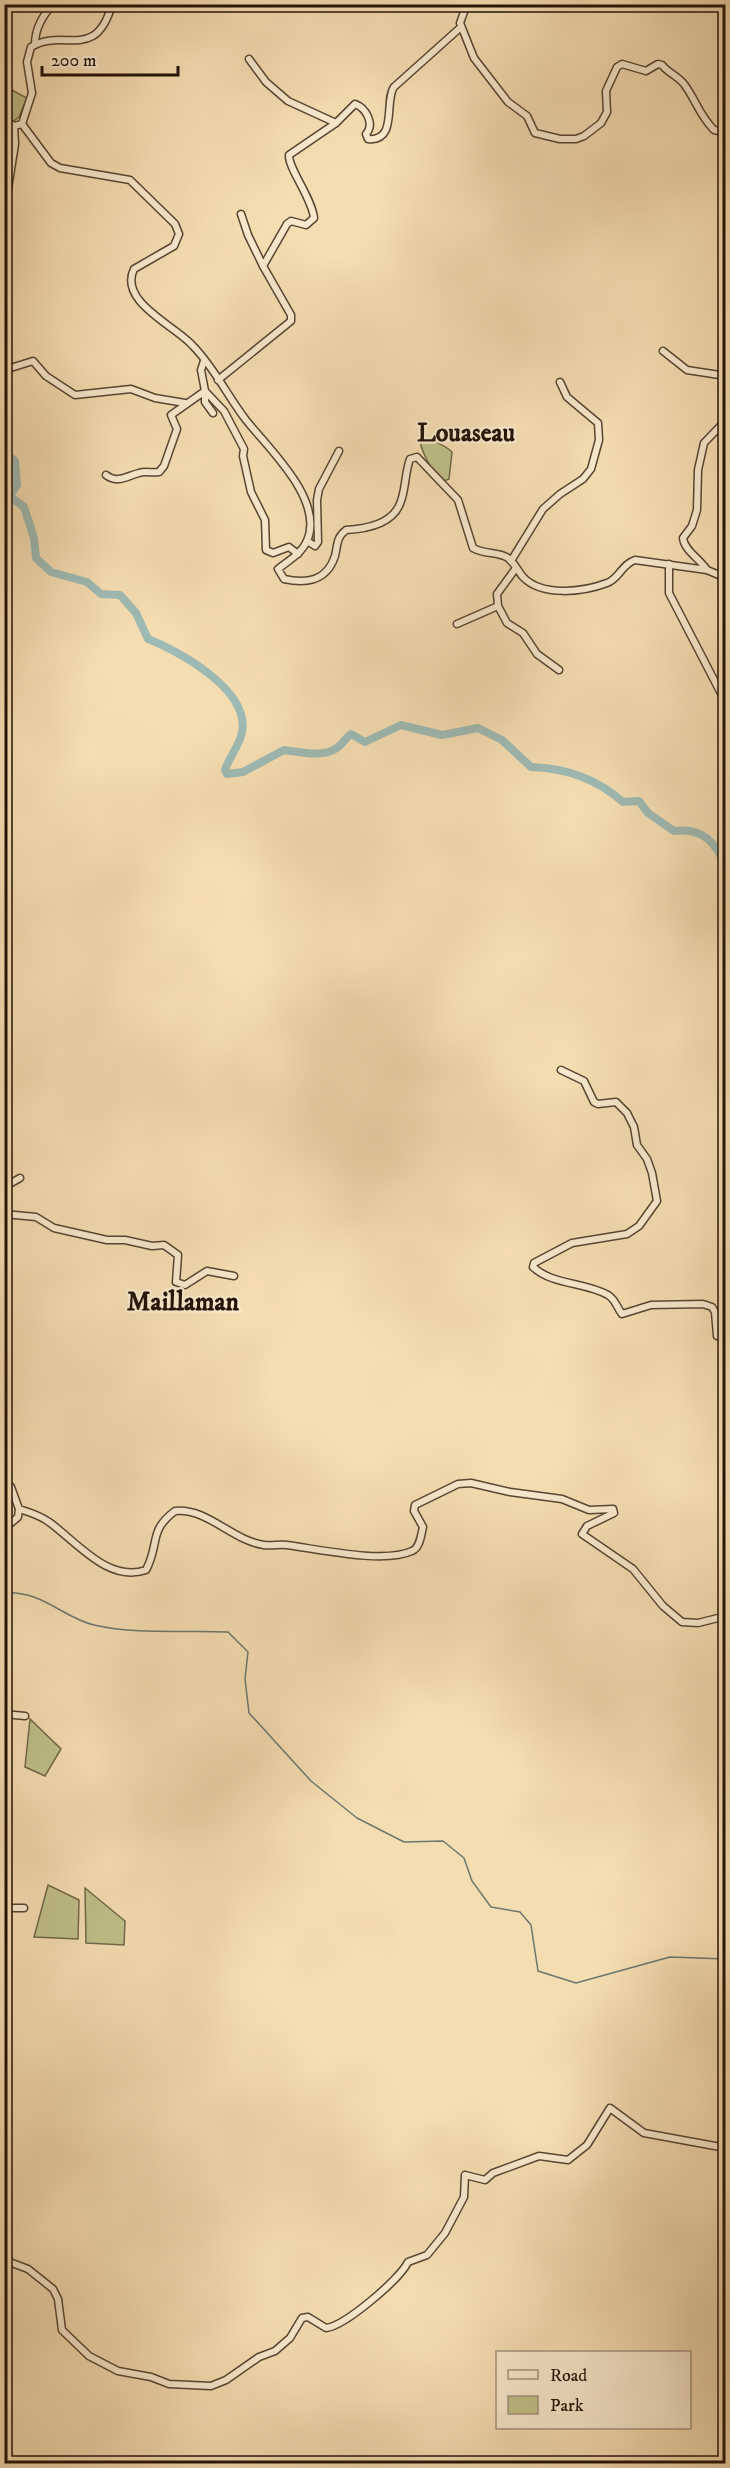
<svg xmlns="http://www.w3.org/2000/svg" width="730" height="2468" font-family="'IM FELL DW Pica',serif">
<rect width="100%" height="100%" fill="#f5ddb2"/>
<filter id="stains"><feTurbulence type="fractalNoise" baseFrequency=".00333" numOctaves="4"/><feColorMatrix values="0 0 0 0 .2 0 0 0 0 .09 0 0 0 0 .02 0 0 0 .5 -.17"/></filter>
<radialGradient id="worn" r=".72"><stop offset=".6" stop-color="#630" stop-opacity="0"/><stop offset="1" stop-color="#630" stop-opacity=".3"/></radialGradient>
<g fill="#c0c089" stroke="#716948" stroke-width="1.5">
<polygon points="6,87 27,98 19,117 11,123 5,119"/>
<path d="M420,434C431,442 442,442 452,452L449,479L444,481C432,474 418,447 420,434Z"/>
<polygon points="30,1719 61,1749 45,1776 25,1767"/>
<polygon points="48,1885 79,1900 78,1939 34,1937"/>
<polygon points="85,1888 125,1921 124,1945 86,1943"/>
</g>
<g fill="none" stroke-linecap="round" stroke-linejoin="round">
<path stroke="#6c776f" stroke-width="1.5" d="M4,1593C42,1590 63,1618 94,1625C137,1635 184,1630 228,1632L248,1652L245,1679L249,1713L311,1781L357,1818L404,1842L443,1841L464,1858L472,1881L491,1907L520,1912L531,1925L538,1971L576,1983L670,1957L726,1959"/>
<path stroke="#9ebab4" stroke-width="8" d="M4,452L15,461L17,485L11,494L12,498L24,507L34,538L36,558L51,572L87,582L101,594L120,595L136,613L148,639C179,651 250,690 242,732C240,745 229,757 225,770L227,774L243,772L284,750C300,752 322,758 337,748C343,744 345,738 351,734L365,742L401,725L442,735L478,728L502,740L531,767C565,768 597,779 623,802L639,801L648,813L674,831C703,828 715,841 726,867"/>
<g stroke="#574532" stroke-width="9">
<g id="minor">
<path d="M467,4L460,23L474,58L508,102L527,116L535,133L560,139H576L584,136L601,123L607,112L606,91L617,67L622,64L646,71L658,64L662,65C668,73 678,76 684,84C696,100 698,113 714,130L719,131L726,127"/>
<path d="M35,44C35,29 43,14 54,4"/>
<polyline points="249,59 266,82 288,101 336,123"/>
<path d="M4,120L14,126L22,124L51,163L60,168L130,180L175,224L179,234L174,246L134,269C118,302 176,326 193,346C214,367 228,397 246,420C268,448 325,500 307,541C301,554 288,561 278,569L284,579C307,584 327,581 335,556C338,544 336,538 346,530C366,529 394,524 401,501C406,487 405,472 410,459L417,457L458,500L473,548C484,554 494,552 504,556C513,559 517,570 523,577C542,597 583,592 607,583C619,579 622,564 635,560L707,570L726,578"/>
<path d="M22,124L32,93L27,62L31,47C63,27 96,63 112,4"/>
<polyline points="4,136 14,126"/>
<polyline points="4,214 15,144 14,126"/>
<polyline points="241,214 248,235 263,266"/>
<polyline points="663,351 687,370 726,376"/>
<polyline points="204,361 201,370 205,391 224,411 244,449 243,456 251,492 265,520 266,550 273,553 289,547 298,554"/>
<polyline points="4,370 33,361 46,376 75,395 131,389 155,398 185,403"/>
<path d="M218,380L291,321V315L263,266L287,224L291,221L306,225L314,218C312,198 288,168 289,155L336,123L355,104C366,108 375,124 366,134L368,139C398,142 384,101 394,87L461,27"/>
<path d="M106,475C117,484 127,476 139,473C145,471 152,473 159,472L164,466L177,429L171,415L205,391V402L213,413"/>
<polyline points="307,541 315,546 318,542 317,500 319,489 339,451"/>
<polyline points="511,561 543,509 560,494 583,479 591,469 599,440 598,423 567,397 560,382"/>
<polyline points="669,564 669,593 726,703"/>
<polyline points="516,568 497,594 498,606 507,623 523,633 537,654 559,670"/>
<path d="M707,570C700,559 684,550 683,538L692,526L697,510L698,470L704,443L726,420"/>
<polyline points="457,624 498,606"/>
<path d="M561,1070L584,1081L594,1102L598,1104L616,1102L627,1113L634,1127L637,1145L647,1159L652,1173L657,1201L639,1226L627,1234L572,1243L534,1263L533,1267C552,1285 585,1282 608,1295C616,1300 617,1308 622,1314L651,1305L703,1304L712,1307L715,1312L717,1336L726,1338"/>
<polyline points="4,1187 20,1178"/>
<polyline points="4,1214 36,1217 54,1228 107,1240 125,1240 152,1246 164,1245 178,1255 176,1282 185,1285 207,1271 234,1276"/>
<path d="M4,1480L11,1487L19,1509C29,1512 41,1516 49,1522C77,1542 108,1583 146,1570C160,1544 148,1531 175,1511C206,1507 233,1541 264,1545C272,1546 280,1544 287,1545C318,1549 384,1564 412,1551C420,1548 421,1535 423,1527L414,1511L415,1505L458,1484L471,1483L510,1492L562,1499L589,1510L613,1509L614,1513L587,1526L582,1534L633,1569L663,1606L682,1622L698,1623L726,1616"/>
<polyline points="4,1523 11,1523 18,1517 19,1509"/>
<polyline points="4,1714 25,1716"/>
<polyline points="4,1905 9,1908 24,1908"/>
<path d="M4,2260L28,2269L53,2289L58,2299L62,2330L89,2356L118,2371L151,2377L169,2384L211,2386L226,2380L259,2357L275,2351L290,2338L302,2318L308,2317L326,2328C345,2326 400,2279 408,2262L427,2255L445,2233L464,2197L465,2175L485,2180L493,2173L539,2156L568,2160L587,2145L610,2108L644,2133L726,2148"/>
</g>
</g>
<use href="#minor" stroke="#f8e9cd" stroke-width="6"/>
</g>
<g text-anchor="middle" stroke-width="4.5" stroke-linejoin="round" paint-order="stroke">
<g font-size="26" font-weight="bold" fill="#221207" stroke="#f8e9cd">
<text x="466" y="441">Louaseau</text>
<text x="183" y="1310">Maillaman</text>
</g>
</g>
<rect width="730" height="2468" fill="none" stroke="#f5ddb2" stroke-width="24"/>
<rect x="6" y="6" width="718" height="2456" fill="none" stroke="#221207" stroke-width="3"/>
<rect x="12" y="12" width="706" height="2444" fill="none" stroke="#221207" stroke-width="1.5"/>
<rect x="496" y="2351" width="195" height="78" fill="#f8e9cd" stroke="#a2937e" stroke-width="1.5"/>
<rect x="508" y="2370" width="30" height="9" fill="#f8e9cd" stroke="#a2937e" stroke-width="1.5"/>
<text x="550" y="2381" font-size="18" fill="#221207">Road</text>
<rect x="508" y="2396" width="30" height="18" fill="#c0c089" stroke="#a2937e" stroke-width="1.5"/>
<text x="550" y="2411" font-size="18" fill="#221207">Park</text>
<path d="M42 66v9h136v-9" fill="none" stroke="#221207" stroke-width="3"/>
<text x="51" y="66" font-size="18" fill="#221207" stroke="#f8e9cd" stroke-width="4.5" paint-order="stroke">200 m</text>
<rect width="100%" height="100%" filter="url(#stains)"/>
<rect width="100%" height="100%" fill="url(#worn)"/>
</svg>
